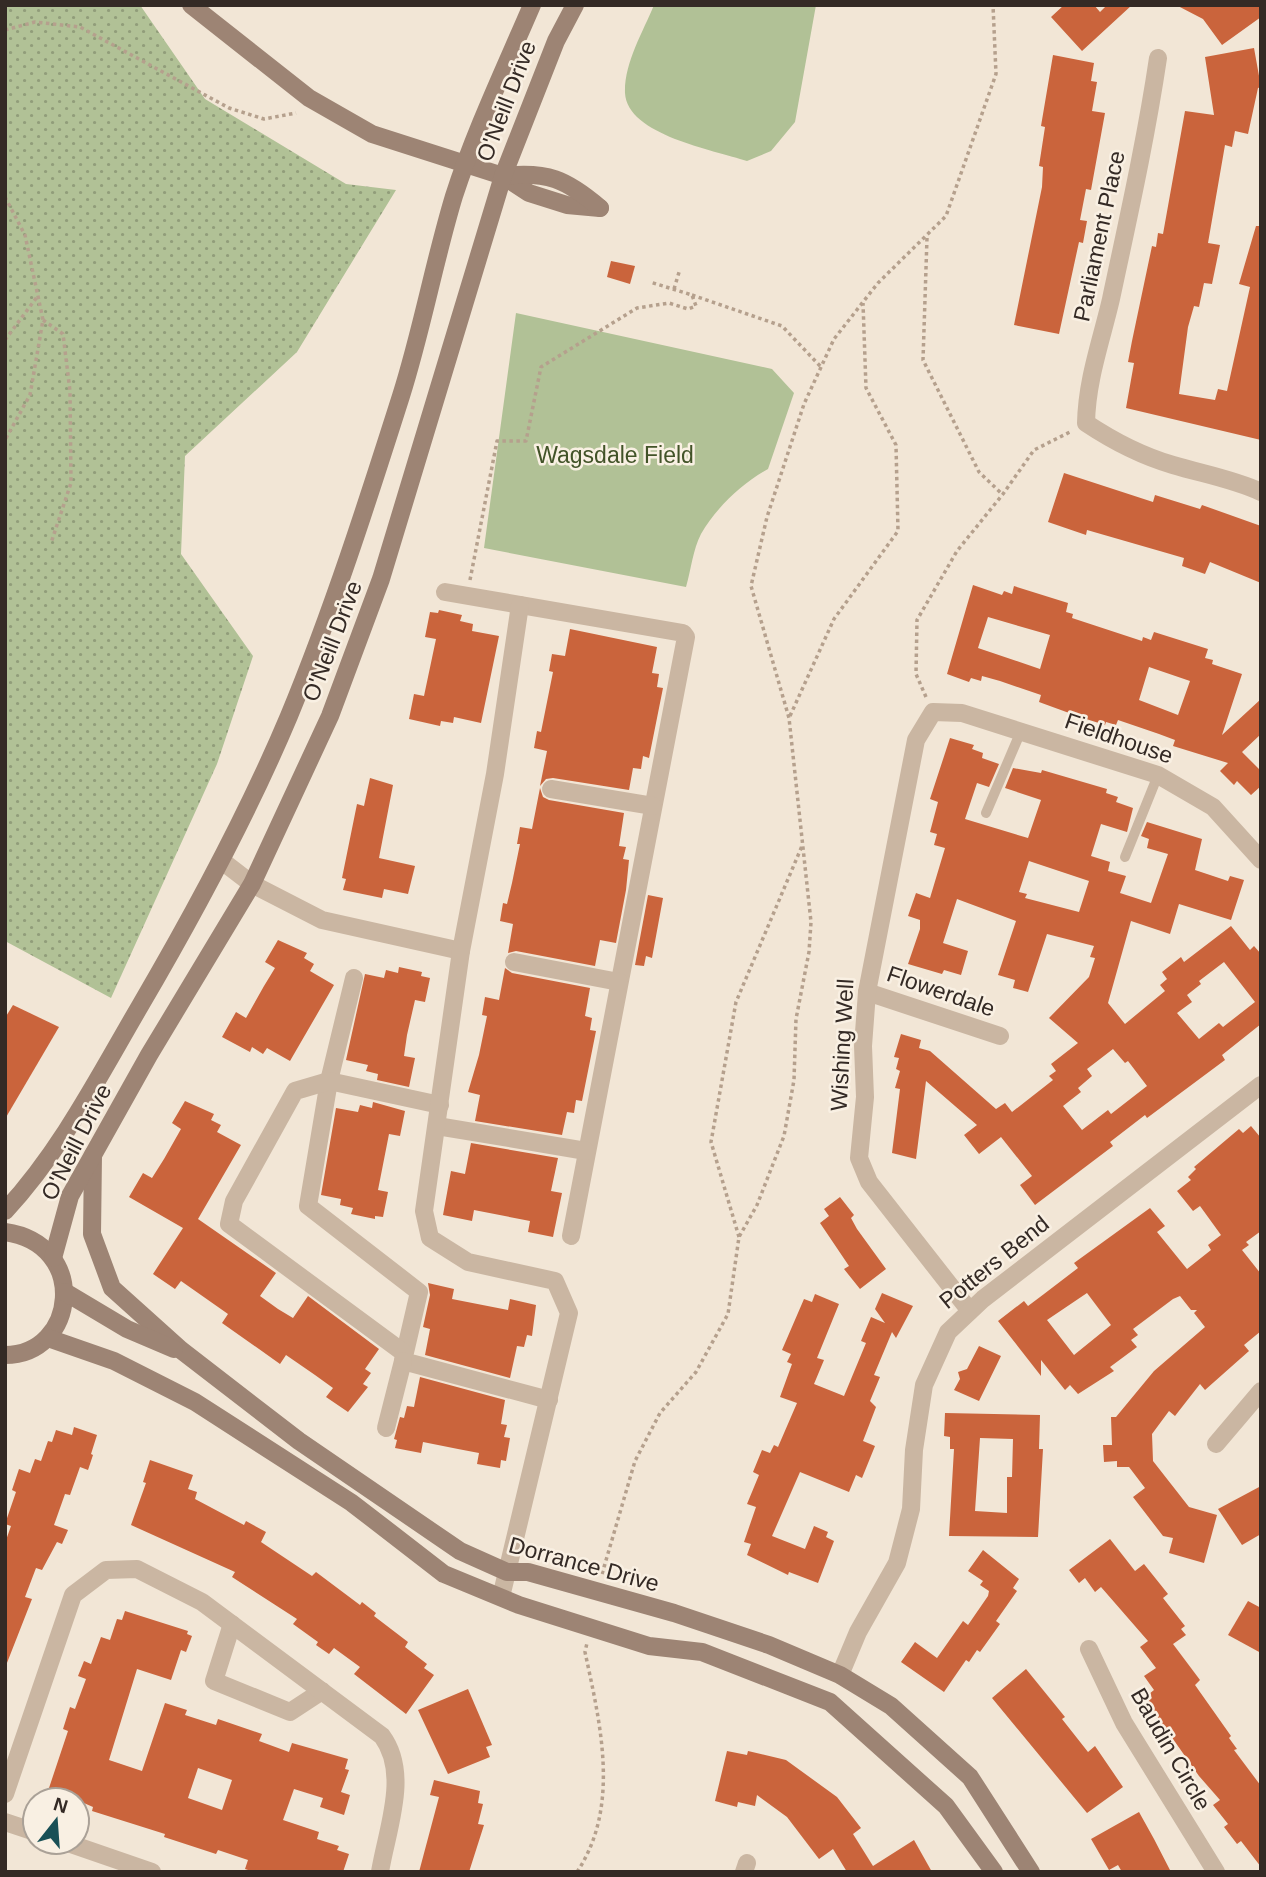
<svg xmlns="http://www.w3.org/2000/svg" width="1266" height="1877" font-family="Helvetica,sans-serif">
<defs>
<pattern id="grass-dots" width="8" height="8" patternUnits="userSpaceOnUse" patternTransform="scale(1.75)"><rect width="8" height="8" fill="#b1c196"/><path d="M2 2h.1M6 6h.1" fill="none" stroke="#919d7a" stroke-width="1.8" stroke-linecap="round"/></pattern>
</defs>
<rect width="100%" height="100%" fill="#f2e6d6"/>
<polygon fill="url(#grass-dots)" points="5,5 140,5 205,99 346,184 396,190 297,352 185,456 181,554 253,656 217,764 111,998 5,941"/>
<g fill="#b1c196">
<path d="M654,5H816L795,122L771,151L747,161C714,150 627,135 625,93C624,63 643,32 654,5Z"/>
<path d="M516,313L772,369L794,393L768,469C742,483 716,508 701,534C693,549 691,570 686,587L484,548Z"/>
</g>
<g fill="#ca643c" fill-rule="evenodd">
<polygon points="1064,5 1094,5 1100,12 1107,5 1132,5 1082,51 1051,17"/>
<polygon points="1176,5 1261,5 1261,17 1222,45 1203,19"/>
<polygon points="1254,48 1261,87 1258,88 1248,134 1235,131 1232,147 1225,145 1208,243 1220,245 1212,284 1204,283 1199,307 1194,306 1188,327 1179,394 1215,400 1218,389 1227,391 1250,287 1239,284 1256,226 1261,226 1261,440 1126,408 1134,363 1128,362 1132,341 1152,246 1156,247 1158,233 1163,234 1185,111 1214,115 1205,57"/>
<polygon points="1053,55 1094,63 1091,81 1097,82 1092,111 1105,113 1091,190 1086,189 1080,220 1087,221 1083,243 1079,242 1059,334 1014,325 1042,187 1043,167 1039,166 1045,127 1041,126"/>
<polygon points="611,261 635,266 630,284 607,277"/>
<polygon points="1064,473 1153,502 1155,495 1200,509 1202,505 1261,526 1261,583 1210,562 1205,574 1182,566 1184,558 1087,530 1086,535 1048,522"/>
<path d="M973,585L1002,595L1004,591L1012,594L1014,586L1068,603L1066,612L1073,614L1072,618L1142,641L1143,637L1151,640L1154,632L1208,649L1205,658L1213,660L1212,664L1242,674L1222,735L1261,699V734L1242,752L1261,771V786L1251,795L1237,781L1234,785L1220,771L1228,763L1173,746L1175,740L1159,734L1118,720L1116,725L1106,722L1105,725L1080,717L1039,702L1041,695L1000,681L982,676L981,681L971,678L969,682L947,674ZM988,617L1050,635L1040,669L978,648ZM1149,667L1190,681L1178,715L1139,700Z"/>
<polygon points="439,610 462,615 460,621 473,624 472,631 499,636 481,723 454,717 453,723 441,721 440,726 409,719 414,694 424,696 436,639 425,637 430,612 438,613"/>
<polygon points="570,629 657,647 652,673 659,674 657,687 663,688 649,758 643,756 641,769 633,768 629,790 553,778 546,779 540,786 547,751 534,748 537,731 541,732 553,672 549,671 552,654 565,656"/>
<path d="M950,738L974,745L972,749L983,753L982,758L999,764L989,787L977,783L965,819L1028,838L1041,800L1005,788L1013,768L1041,773L1042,770L1107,789L1106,793L1118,797L1116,802L1133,808L1127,832L1101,824L1091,856L1110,862L1108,871L1126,876L1120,893L1151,903L1168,854L1147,848L1149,839L1141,836L1147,822L1202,839L1195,870L1228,881L1230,876L1244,880L1231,920L1179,904L1170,934L1131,921L1108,1003L1125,1024L1165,991L1160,985L1167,979L1162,972L1181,957L1184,962L1231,926L1250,950L1254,946L1261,954V1024L1222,1055L1225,1060L1147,1118L1145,1115L1110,1142L1113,1146L1035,1205L1020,1185L1032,1176L1001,1137L979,1154L964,1135L977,1125L926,1081L916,1159L892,1153L900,1089L895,1088L900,1071L896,1069L899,1058L894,1057L901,1034L921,1040L919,1048L930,1051L996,1109L1005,1103L1012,1112L1053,1080L1049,1076L1056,1071L1051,1064L1078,1043L1049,1018L1089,977L1095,958L1090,957L1094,946L1047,934L1028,992L1013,988L1015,980L998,975L1016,921L957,899L943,943L968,951L961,975L944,970L942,974L908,964L920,929V920L908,916L916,893L930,898L945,848L934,845L937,834L930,832L938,802L930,799ZM1029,861L1089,881L1079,912L1025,898L1027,894L1019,892ZM1224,962L1255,1002L1223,1027L1219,1023L1199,1039L1177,1013L1192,1002L1187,995L1201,984L1199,981ZM1113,1049L1125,1063L1128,1061L1147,1086L1111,1114L1108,1110L1082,1130L1063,1106L1081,1092L1078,1088L1092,1076L1087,1069Z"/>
<polygon points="370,778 393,785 379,858 415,866 408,894 384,889 382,898 343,890 346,879 342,878 357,804 364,806"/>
<polygon points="540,788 543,797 549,800 624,813 619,846 626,847 623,859 629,860 626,890 616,943 600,940 595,966 516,951 508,953 513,924 500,921 503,903 507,904 512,883 520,844 517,844 520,827 532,829"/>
<polygon points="648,895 663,898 652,958 646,956 644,966 635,965"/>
<polygon points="278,940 307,953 304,958 314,964 310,971 334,985 290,1061 267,1048 263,1054 252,1047 250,1052 222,1037 236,1012 246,1018 264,986 275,968 265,962"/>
<polygon points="399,967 422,972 421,976 430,978 425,1002 415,1000 407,1035 404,1056 415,1058 409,1087 377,1080 378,1074 366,1071 368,1065 346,1060 365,974 384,978 386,970 398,973"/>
<polygon points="505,968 512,973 590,988 585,1016 592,1018 590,1030 596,1031 582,1101 576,1100 574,1113 567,1112 562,1135 475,1121 480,1095 468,1092 479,1055 487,1016 482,1015 485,997 499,1000"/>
<polygon points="13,1005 59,1027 5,1119 5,1018"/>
<polygon points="185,1101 214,1114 211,1120 221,1125 217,1132 241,1145 198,1219 276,1273 260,1296 278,1309 293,1318 308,1296 379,1349 365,1369 371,1373 363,1384 368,1387 348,1412 326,1397 333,1388 315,1375 286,1355 280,1364 259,1349 222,1323 228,1314 181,1281 175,1289 153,1274 183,1228 129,1197 143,1173 152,1178 164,1159 181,1129 172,1123"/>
<polygon points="373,1102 405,1111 400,1136 389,1134 378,1190 388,1192 383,1217 375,1216 375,1219 351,1214 353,1208 340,1205 341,1199 321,1195 336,1108 358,1112 360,1105 372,1108"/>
<path d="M1251,1126L1261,1138V1231L1246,1242L1249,1245L1242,1250L1261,1274V1331L1244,1345L1249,1351L1205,1390L1200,1384L1175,1416L1169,1411L1152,1434L1153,1461L1189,1507L1217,1515L1204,1563L1169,1553L1173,1538L1163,1536L1133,1497L1145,1488L1129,1467H1117V1461L1104,1462L1103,1445H1112L1111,1417H1116L1154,1371L1205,1327L1194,1313L1197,1310H1191L1180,1296L1173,1299L1133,1329L1138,1335L1131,1340L1137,1347L1110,1367L1114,1371L1078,1394L1070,1385L1065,1390L1041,1360V1376L998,1321L1024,1301L1028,1306L1044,1294L1078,1268L1074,1263L1150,1208L1165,1226L1157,1232L1187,1269L1211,1250L1208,1245L1221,1235L1200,1206L1193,1211L1177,1191L1191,1180L1188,1177L1196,1169L1194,1167L1239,1129L1243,1133ZM1087,1293L1111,1325L1074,1355L1047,1320Z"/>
<polygon points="471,1143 558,1158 551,1191 562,1193 553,1237 528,1232 530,1221 474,1210 472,1221 443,1215 451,1171 465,1174"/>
<polygon points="840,1197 854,1215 851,1218 857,1229 886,1269 860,1289 844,1269 849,1266 820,1223 829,1216 824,1209"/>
<polygon points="428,1283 454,1289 452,1299 508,1310 510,1299 536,1305 532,1336 527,1335 524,1347 517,1346 510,1378 425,1355 430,1329 423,1327 430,1295"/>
<polygon points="882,1293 913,1306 896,1338 892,1332 874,1375 880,1377 870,1401 876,1407 863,1441 875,1446 862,1478 856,1475 849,1492 800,1472 772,1536 805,1549 814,1526 828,1532 826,1537 834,1541 818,1583 789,1572 788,1575 747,1555 751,1544 744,1542 756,1507 747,1504 759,1475 753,1472 762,1450 770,1453 774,1445 778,1447 797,1403 780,1397 792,1364 787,1362 791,1354 782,1350 804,1299 812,1302 815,1294 839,1304 817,1358 824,1360 814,1384 844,1396 866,1343 861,1341 871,1317 885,1323 875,1309"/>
<polygon points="979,1346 1001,1356 979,1401 954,1390 960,1379 958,1372 967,1369"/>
<polygon points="420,1377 505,1400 501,1424 507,1425 504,1437 510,1438 506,1461 501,1460 500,1468 477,1464 479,1453 458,1449 423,1442 421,1453 395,1448 397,1440 394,1439 400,1417 404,1418 407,1406 414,1407"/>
<path d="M945,1413L1040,1415L1039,1449H1043L1038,1537L949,1536L954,1449H950V1437L944,1436ZM980,1438L1013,1439L1012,1477H1007V1513L975,1511Z"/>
<polygon points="74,1427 97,1435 91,1454 93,1455 88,1470 80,1467 70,1495 65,1494 54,1525 68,1530 62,1544 57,1542 42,1570 36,1568 25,1597 32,1599 5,1668 5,1543 11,1526 5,1524 16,1492 12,1490 19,1469 30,1473 35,1459 41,1461 48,1441 52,1442 56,1430 72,1435"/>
<polygon points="150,1460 193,1475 188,1489 197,1492 195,1499 244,1525 246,1521 266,1532 261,1542 312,1576 316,1572 360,1605 362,1602 376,1613 374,1616 408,1642 405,1647 427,1664 424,1668 434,1675 406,1714 354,1674 360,1667 334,1648 329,1654 316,1645 318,1642 293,1624 297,1619 232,1577 235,1572 131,1525 146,1483 143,1482"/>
<polygon points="1261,1486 1261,1534 1242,1545 1218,1509"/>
<polygon points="1110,1539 1135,1571 1144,1564 1168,1594 1163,1598 1185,1626 1181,1629 1186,1635 1173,1644 1200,1680 1195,1685 1231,1736 1229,1738 1237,1749 1234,1750 1261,1786 1261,1867 1241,1841 1237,1844 1224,1827 1228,1824 1213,1805 1220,1800 1199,1776 1147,1702 1152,1698 1149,1694 1154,1690 1144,1676 1156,1668 1140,1647 1148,1641 1101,1587 1095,1592 1085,1578 1079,1583 1069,1570"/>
<polygon points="983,1550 1019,1579 1013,1588 1017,1591 996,1621 1000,1624 980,1652 977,1650 969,1662 966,1660 944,1692 901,1662 915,1642 937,1658 963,1621 968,1625 988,1596 989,1591 980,1585 983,1581 968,1571"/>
<polygon points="1248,1601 1261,1608 1261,1653 1228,1635"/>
<path d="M125,1611L188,1631L187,1634L192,1636L186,1652L181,1650L171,1680L137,1669L109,1760L142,1771L165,1703L187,1710L185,1715L216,1725L218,1719L262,1734L259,1741L289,1752L292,1743L348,1759L345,1769L349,1770L341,1792L350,1795L344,1815L320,1807L323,1798L294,1789L283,1820L319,1832L317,1839L339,1846L337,1850L349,1854L343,1872H254L245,1869L248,1860L218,1850L216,1854L164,1837L165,1834L92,1811L93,1807L77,1800H45L68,1731L63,1729L70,1707L75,1709L86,1679L78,1676L84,1661L91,1664L101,1637L110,1640L117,1619L122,1620ZM198,1768L232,1780L222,1810L188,1798Z"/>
<polygon points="1026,1669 1065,1717 1062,1719 1088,1752 1095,1746 1123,1787 1087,1813 992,1698"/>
<polygon points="468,1689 492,1745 486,1747 490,1757 448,1774 418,1710"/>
<polygon points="727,1751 747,1755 748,1751 786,1760 837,1797 861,1828 853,1834 873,1866 914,1840 932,1872 847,1872 833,1849 819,1859 787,1817 757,1795 755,1806 738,1802 737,1807 715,1801"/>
<polygon points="434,1780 480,1791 478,1803 483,1804 478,1824 484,1825 469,1872 419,1872 439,1797 430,1795"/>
<polygon points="1139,1812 1154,1839 1171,1872 1122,1872 1118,1865 1109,1870 1091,1839"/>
</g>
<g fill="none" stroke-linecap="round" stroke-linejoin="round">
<g stroke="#b5a08d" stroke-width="3.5" stroke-dasharray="3.5 3.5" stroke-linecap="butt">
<polyline points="5,30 35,22 80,27 229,108 264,119 296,113"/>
<polyline points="5,197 25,235 43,320 30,395 5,440"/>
<polyline points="927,238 923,360 979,472 1002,494"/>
<polyline points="674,289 680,269"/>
<polyline points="692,295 782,326 821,367"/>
<polyline points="43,320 63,334 70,391 71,483 51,543"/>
<polyline points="5,340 37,297"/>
<polyline points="470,580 497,441 526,441 541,367 637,308 669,303 688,309 696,306 692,295 650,282"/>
<polyline points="926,697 916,674 917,620 957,551 1003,494 1034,450 1072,431"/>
<polyline points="790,716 834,619 898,531 896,445 866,388 863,303"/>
<polyline points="739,1237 711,1142 736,1002 802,846"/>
<polyline points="602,1574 635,1461 660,1413 696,1372 728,1314 739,1237 757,1205 784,1136 794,1080 796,1019 809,952 811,922 789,718 751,586 767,517 804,404 834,339 878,283 946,216 996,74 993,5"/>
<path d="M577,1872C621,1806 600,1723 585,1652L587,1643"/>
</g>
<g stroke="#cab6a2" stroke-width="10">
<polyline points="986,813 1021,731"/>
<polyline points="1125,857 1158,775"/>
</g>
<g stroke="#cab6a2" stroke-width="18">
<path d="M1158,58C1146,139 1128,219 1111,299C1101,342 1087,379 1086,423C1113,441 1142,456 1173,465C1203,474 1233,479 1261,492"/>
<polyline points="445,592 683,633 686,637 571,1236"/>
<polyline points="551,789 653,806"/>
<polyline points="222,861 252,884 322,920 461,951"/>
<polyline points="514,962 619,982"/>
<polyline points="354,978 329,1081 308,1206 419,1292 403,1361 549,1400"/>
<polyline points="867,992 1000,1036"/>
<polyline points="437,1126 586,1151"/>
<polyline points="970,1311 869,1182 859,1158 865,1097 863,1046 867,992 916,740 933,712 962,713 1158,775 1213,807 1261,860"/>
<polyline points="404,1353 229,1224 234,1201 295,1091 329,1081 440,1105"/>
<polyline points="386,1428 403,1361"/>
<polyline points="1216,1444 1261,1391"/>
<polyline points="501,1597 569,1313 555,1281 468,1262 430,1238 424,1211 461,951 495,774 520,605"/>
<polyline points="232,1624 214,1681 290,1712 322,1691"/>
<polyline points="1089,1649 1124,1723 1216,1872"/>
<polyline points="840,1675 858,1632 897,1563 911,1509 914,1450 924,1385 948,1332 983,1299 1261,1085"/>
<path d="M5,1794L73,1595L106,1570L137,1569L202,1602L382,1736C410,1774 387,1829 380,1872"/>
<polyline points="5,1822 35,1832"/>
<polyline points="65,1842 152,1872"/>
<polyline points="744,1872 747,1863"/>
</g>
<g stroke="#9d8474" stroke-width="18">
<polyline points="191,5 309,98 372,134 503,176 529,193 567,205 600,208"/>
<path d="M503,176C547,171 566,179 600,208"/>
<polyline points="93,1155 92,1234 112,1288 181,1350 299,1441 460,1551 507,1572 528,1572 674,1613 769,1645 840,1675 891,1706 970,1777 1031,1872"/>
<path d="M5,1211C61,1151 99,1076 140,1006C195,912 247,816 289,716C332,612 367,503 401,396C422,330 434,262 454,196C475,131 505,68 532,5"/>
<path d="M5,1232C90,1244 77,1355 5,1355"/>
<polyline points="53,1258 70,1196 149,1055 252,884 330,716 381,579 503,176 556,41 575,5"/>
<polyline points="65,1292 127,1329 174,1349"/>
<polyline points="48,1338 114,1361 195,1402 352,1503 444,1574 519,1605 649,1646 702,1652 830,1702 946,1806 994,1872"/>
</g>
</g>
<g text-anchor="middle" stroke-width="5" stroke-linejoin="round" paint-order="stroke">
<g font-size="23" fill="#342a25" stroke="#f9f0e3">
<text transform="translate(506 101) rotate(-69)" y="8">O'Neill Drive</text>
<text transform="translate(1099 236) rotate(-78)" y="8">Parliament Place</text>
<text transform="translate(332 641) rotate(-69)" y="8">O'Neill Drive</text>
<text transform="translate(1119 738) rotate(19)" y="8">Fieldhouse</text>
<text transform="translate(941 991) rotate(19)" y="8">Flowerdale</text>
<text transform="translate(842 1045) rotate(-87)" y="8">Wishing Well</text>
<text transform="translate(76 1142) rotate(-63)" y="8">O'Neill Drive</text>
<text transform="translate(994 1262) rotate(-39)" y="8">Potters Bend</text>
<text transform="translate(584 1564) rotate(15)" y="8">Dorrance Drive</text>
<text transform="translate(1171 1749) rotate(60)" y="8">Baudin Circle</text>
</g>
<g font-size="23" fill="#425328" stroke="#f9f0e3">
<text x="615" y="463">Wagsdale Field</text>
</g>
</g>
<rect width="1266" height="1877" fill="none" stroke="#342a25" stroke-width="14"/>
<g transform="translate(56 1821) rotate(17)"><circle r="33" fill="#f9f0e3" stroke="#aaa197" stroke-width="2"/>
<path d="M0-5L12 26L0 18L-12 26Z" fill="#195056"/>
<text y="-10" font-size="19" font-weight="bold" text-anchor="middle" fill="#342a25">N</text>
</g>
</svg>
